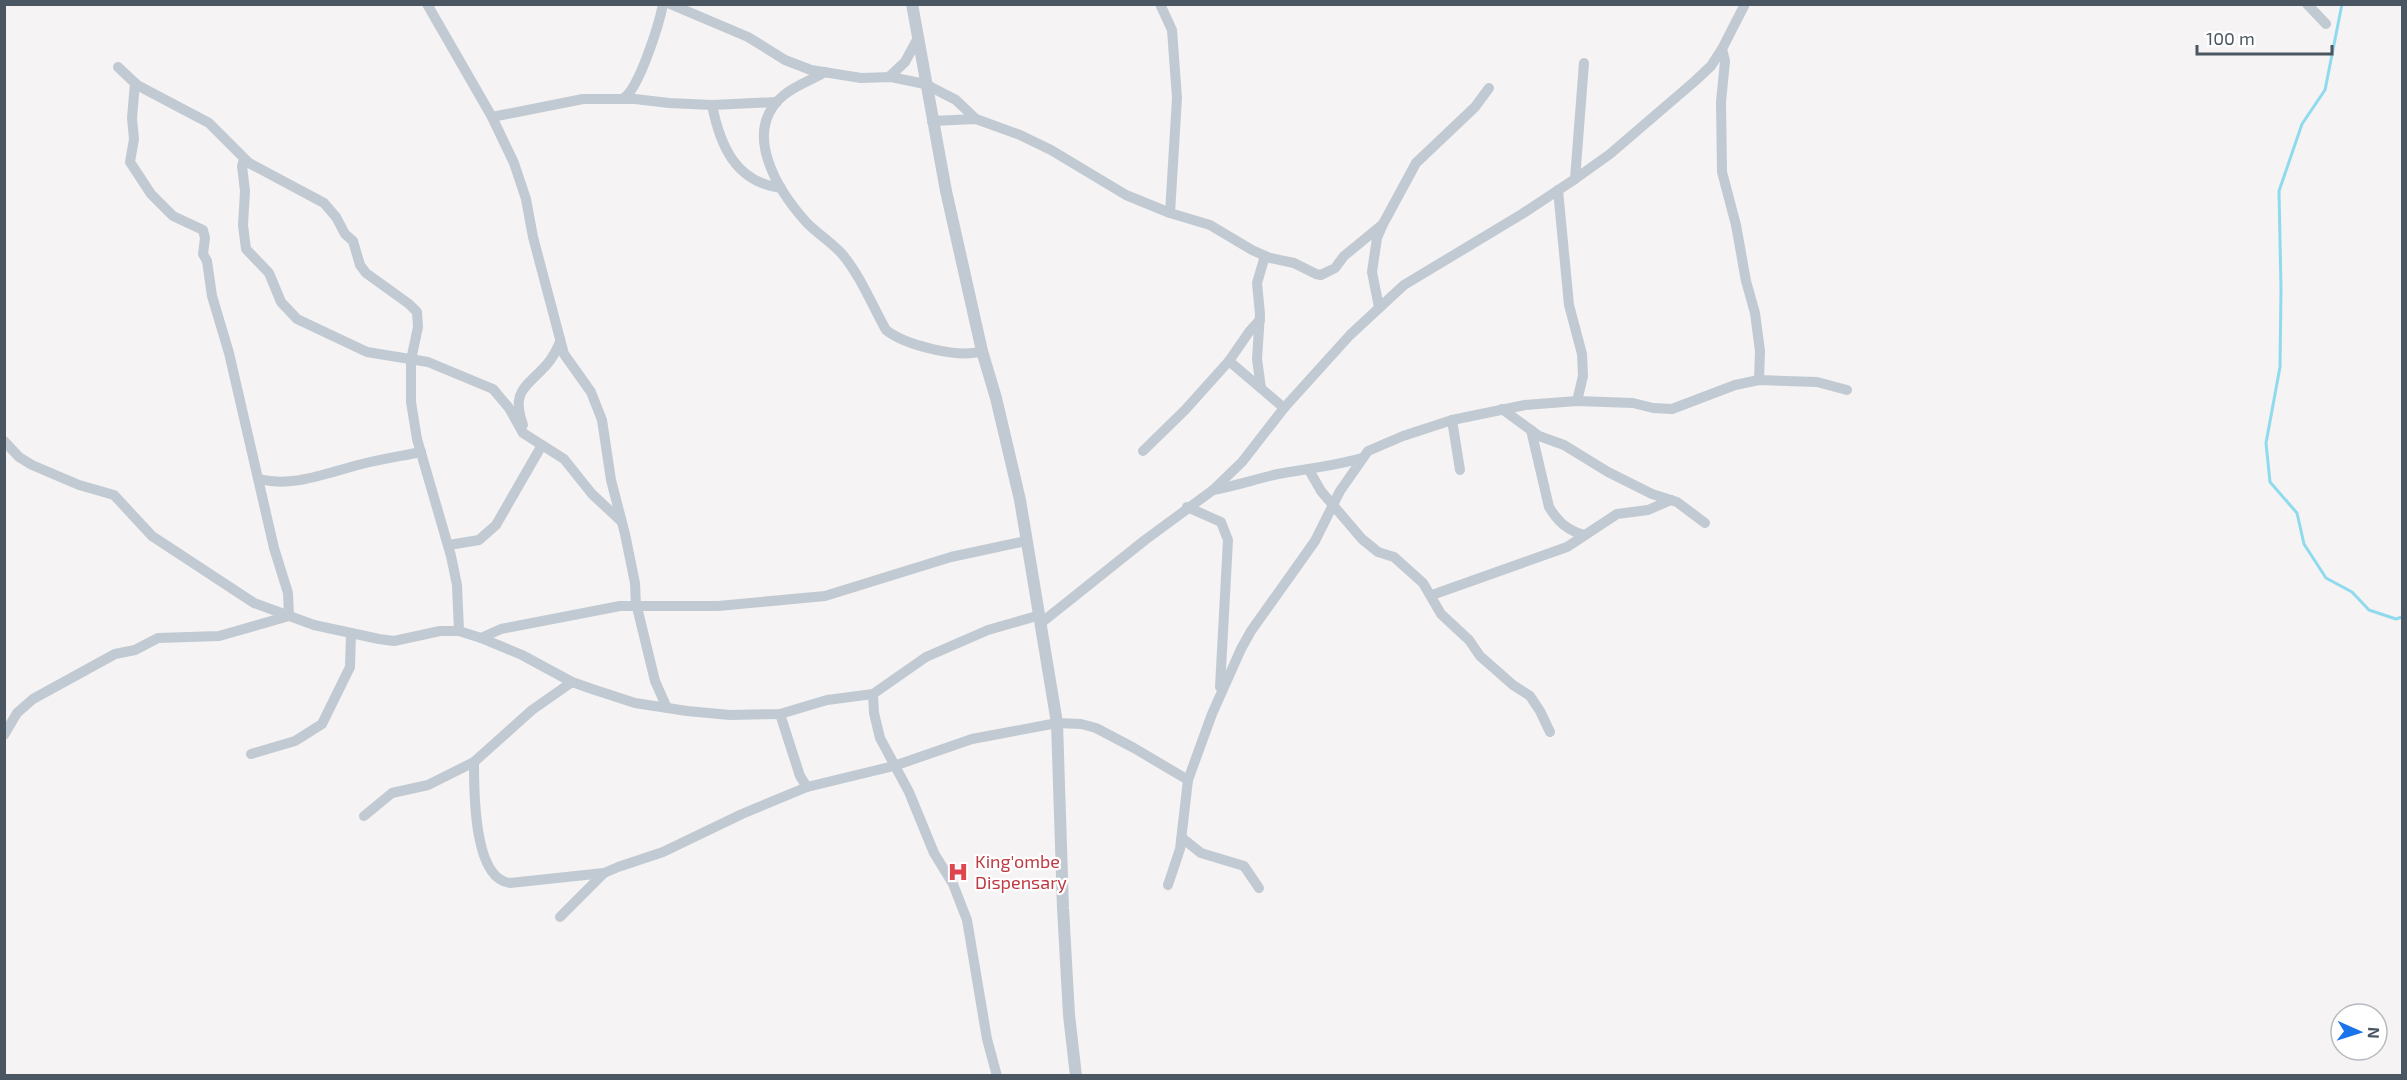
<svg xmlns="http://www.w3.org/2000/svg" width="2407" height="1080" font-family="'Exo 2',sans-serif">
<rect width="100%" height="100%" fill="#f5f3f3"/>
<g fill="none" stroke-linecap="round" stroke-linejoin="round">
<polyline stroke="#90daee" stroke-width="3" points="2342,4 2325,90 2302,124 2279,191 2281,289 2280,367 2266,443 2270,482 2297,513 2304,544 2326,578 2352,592 2369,610 2396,619 2402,617"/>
<g stroke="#c1cad2" stroke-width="10">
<polyline points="427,4 492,117 514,163 526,199 533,237 564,354 591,392 602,420 611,480 625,534 635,583 636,607"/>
<polyline points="670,4 748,37 785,60 811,70 861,78 891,77 925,84 956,100 976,119"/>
<polyline points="1160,4 1172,30 1177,98 1170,213"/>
<polyline points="2307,4 2326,24"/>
<polyline points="1722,49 1725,61 1721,102 1722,172 1736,225 1746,281 1755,313 1760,351 1759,380"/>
<polyline points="118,67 137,85 209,123 249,163 324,203 336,217 345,234 353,241 360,265 366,273 409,304 417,312 418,327 411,360 411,402 417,439 451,556 457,585 459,631"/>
<path d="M825,72C812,80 796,85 784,95C740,131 778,191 807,223C818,234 831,242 842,254C860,275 872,305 886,330C905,345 959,359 982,351"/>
<polyline points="889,77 905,62 918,38"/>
<path d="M624,98C639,88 659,25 663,4"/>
<path d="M712,105C720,145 735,182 781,188"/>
<polyline points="492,117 583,99 635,99 669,103 712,105 777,102"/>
<polyline points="932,121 976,119 1020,135 1051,150 1126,195 1170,213 1210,225 1252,250 1270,258 1294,263 1316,274 1321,275 1335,268 1344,256 1383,224"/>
<polyline points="244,159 242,166 245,191 243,225 246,249 269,273 281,302 297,319 367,352 428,362 493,389 509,408 523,433 564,459 592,494 621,521"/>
<polyline points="1575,179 1584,63"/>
<polyline points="1558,190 1569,305 1582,354 1583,376 1577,401"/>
<polyline points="1379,307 1372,272 1377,238 1383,224 1416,163 1475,107 1489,88"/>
<polyline points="1229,361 1284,408"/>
<polyline points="1261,388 1257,359 1260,314 1257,283 1265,256"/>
<polyline points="1502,409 1539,436 1564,445 1608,472 1652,494 1677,502 1705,523"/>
<polyline points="1452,420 1460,470"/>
<path d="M523,425C510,389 528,387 548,363C553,357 557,349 560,342"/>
<path d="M1531,430L1549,507C1558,522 1568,531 1585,535"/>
<polyline points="4,441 19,457 32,465 79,485 114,495 152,536 254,603 314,625 379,639 394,641 440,631 459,631 481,638 522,655 572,682 595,690 635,703 687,711 730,715 780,714 827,700 873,694 926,657 988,630 1040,615"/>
<polyline points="1143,451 1185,410 1229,361 1249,332 1260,320"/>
<polyline points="1309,470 1321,491 1362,539 1378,552 1394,557 1423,583 1441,614 1469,640 1480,656 1513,685 1530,696 1540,711 1550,732"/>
<path d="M259,479C293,488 329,472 362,464C382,459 402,456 421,452"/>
<path d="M1213,490C1235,486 1256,479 1278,474C1306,469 1334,466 1362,458"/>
<polyline points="1187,507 1221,522 1228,540 1220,687"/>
<polyline points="449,545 479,540 496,525 542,445"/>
<polyline points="1432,595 1567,547 1617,514 1648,510 1671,500"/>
<polyline points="637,607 655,681 667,708"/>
<polyline points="1041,623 1145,540 1213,490 1242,462 1284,408 1350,335 1404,285 1522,214 1575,179 1610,154 1695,81 1711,66 1722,49 1745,4"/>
<polyline points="481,638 501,629 620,606 718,606 825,596 951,557 1026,541"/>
<polyline points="873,694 874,713 880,738 909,792 934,853 953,884 967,920 987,1039 997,1076"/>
<polyline points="780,714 800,776 807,787"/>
<polyline points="4,735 17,713 33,699 115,654 135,650 158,638 219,636 289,616 288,593 274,548 229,353 212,296 207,261 203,254 205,238 203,230 173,216 151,194 130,162 134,139 132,118 135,83"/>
<polyline points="251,754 295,741 322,724 350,667 351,633"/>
<path d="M474,762C474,790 473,879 510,883L604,873"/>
<polyline points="364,816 392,793 428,785 474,762 532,710 572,682"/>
<polyline points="1182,838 1201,853 1244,866 1259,888"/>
<polyline points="1168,885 1180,849 1188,780 1212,714 1241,649 1251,631 1315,541 1340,491 1368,451 1403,436 1452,420 1525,405 1577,401 1633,403 1653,408 1672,409 1735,385 1759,380 1817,382 1847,390"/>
<polyline points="560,917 604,873 618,867 663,852 742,814 807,787 894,766 972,739 1057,723 1081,724 1096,728 1134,748 1188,780"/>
</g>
<polyline stroke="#c1cad2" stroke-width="12" points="912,4 946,191 982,351 996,398 1020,500 1057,723 1063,908 1069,1015 1076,1076"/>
</g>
<defs>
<g id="hospital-bare" transform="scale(1.62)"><path d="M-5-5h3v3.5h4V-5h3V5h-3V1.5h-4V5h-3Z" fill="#e0444e" stroke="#fff" stroke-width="2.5" paint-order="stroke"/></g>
</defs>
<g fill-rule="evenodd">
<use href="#hospital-bare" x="958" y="872"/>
</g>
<g text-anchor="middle" stroke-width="4.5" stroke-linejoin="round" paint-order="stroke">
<g font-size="18" fill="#be3a42" stroke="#fff" text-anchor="start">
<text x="975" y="868">King'ombe<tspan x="975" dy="21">Dispensary</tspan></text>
</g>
</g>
<rect width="2407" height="1080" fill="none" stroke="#4a5661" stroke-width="12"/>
<g transform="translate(2359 1032) rotate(93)"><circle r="28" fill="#ffffff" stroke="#b7bbc0" stroke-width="1.5"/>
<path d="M0-4.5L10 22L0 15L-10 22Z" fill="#1a73e8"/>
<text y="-9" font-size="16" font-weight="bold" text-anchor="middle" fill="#4a5661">N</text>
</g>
<path d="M2197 45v9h135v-9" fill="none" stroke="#4a5661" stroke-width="3"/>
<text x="2206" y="45" font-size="18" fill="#4a5661" stroke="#ffffff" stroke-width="4.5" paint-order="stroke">100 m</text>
</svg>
